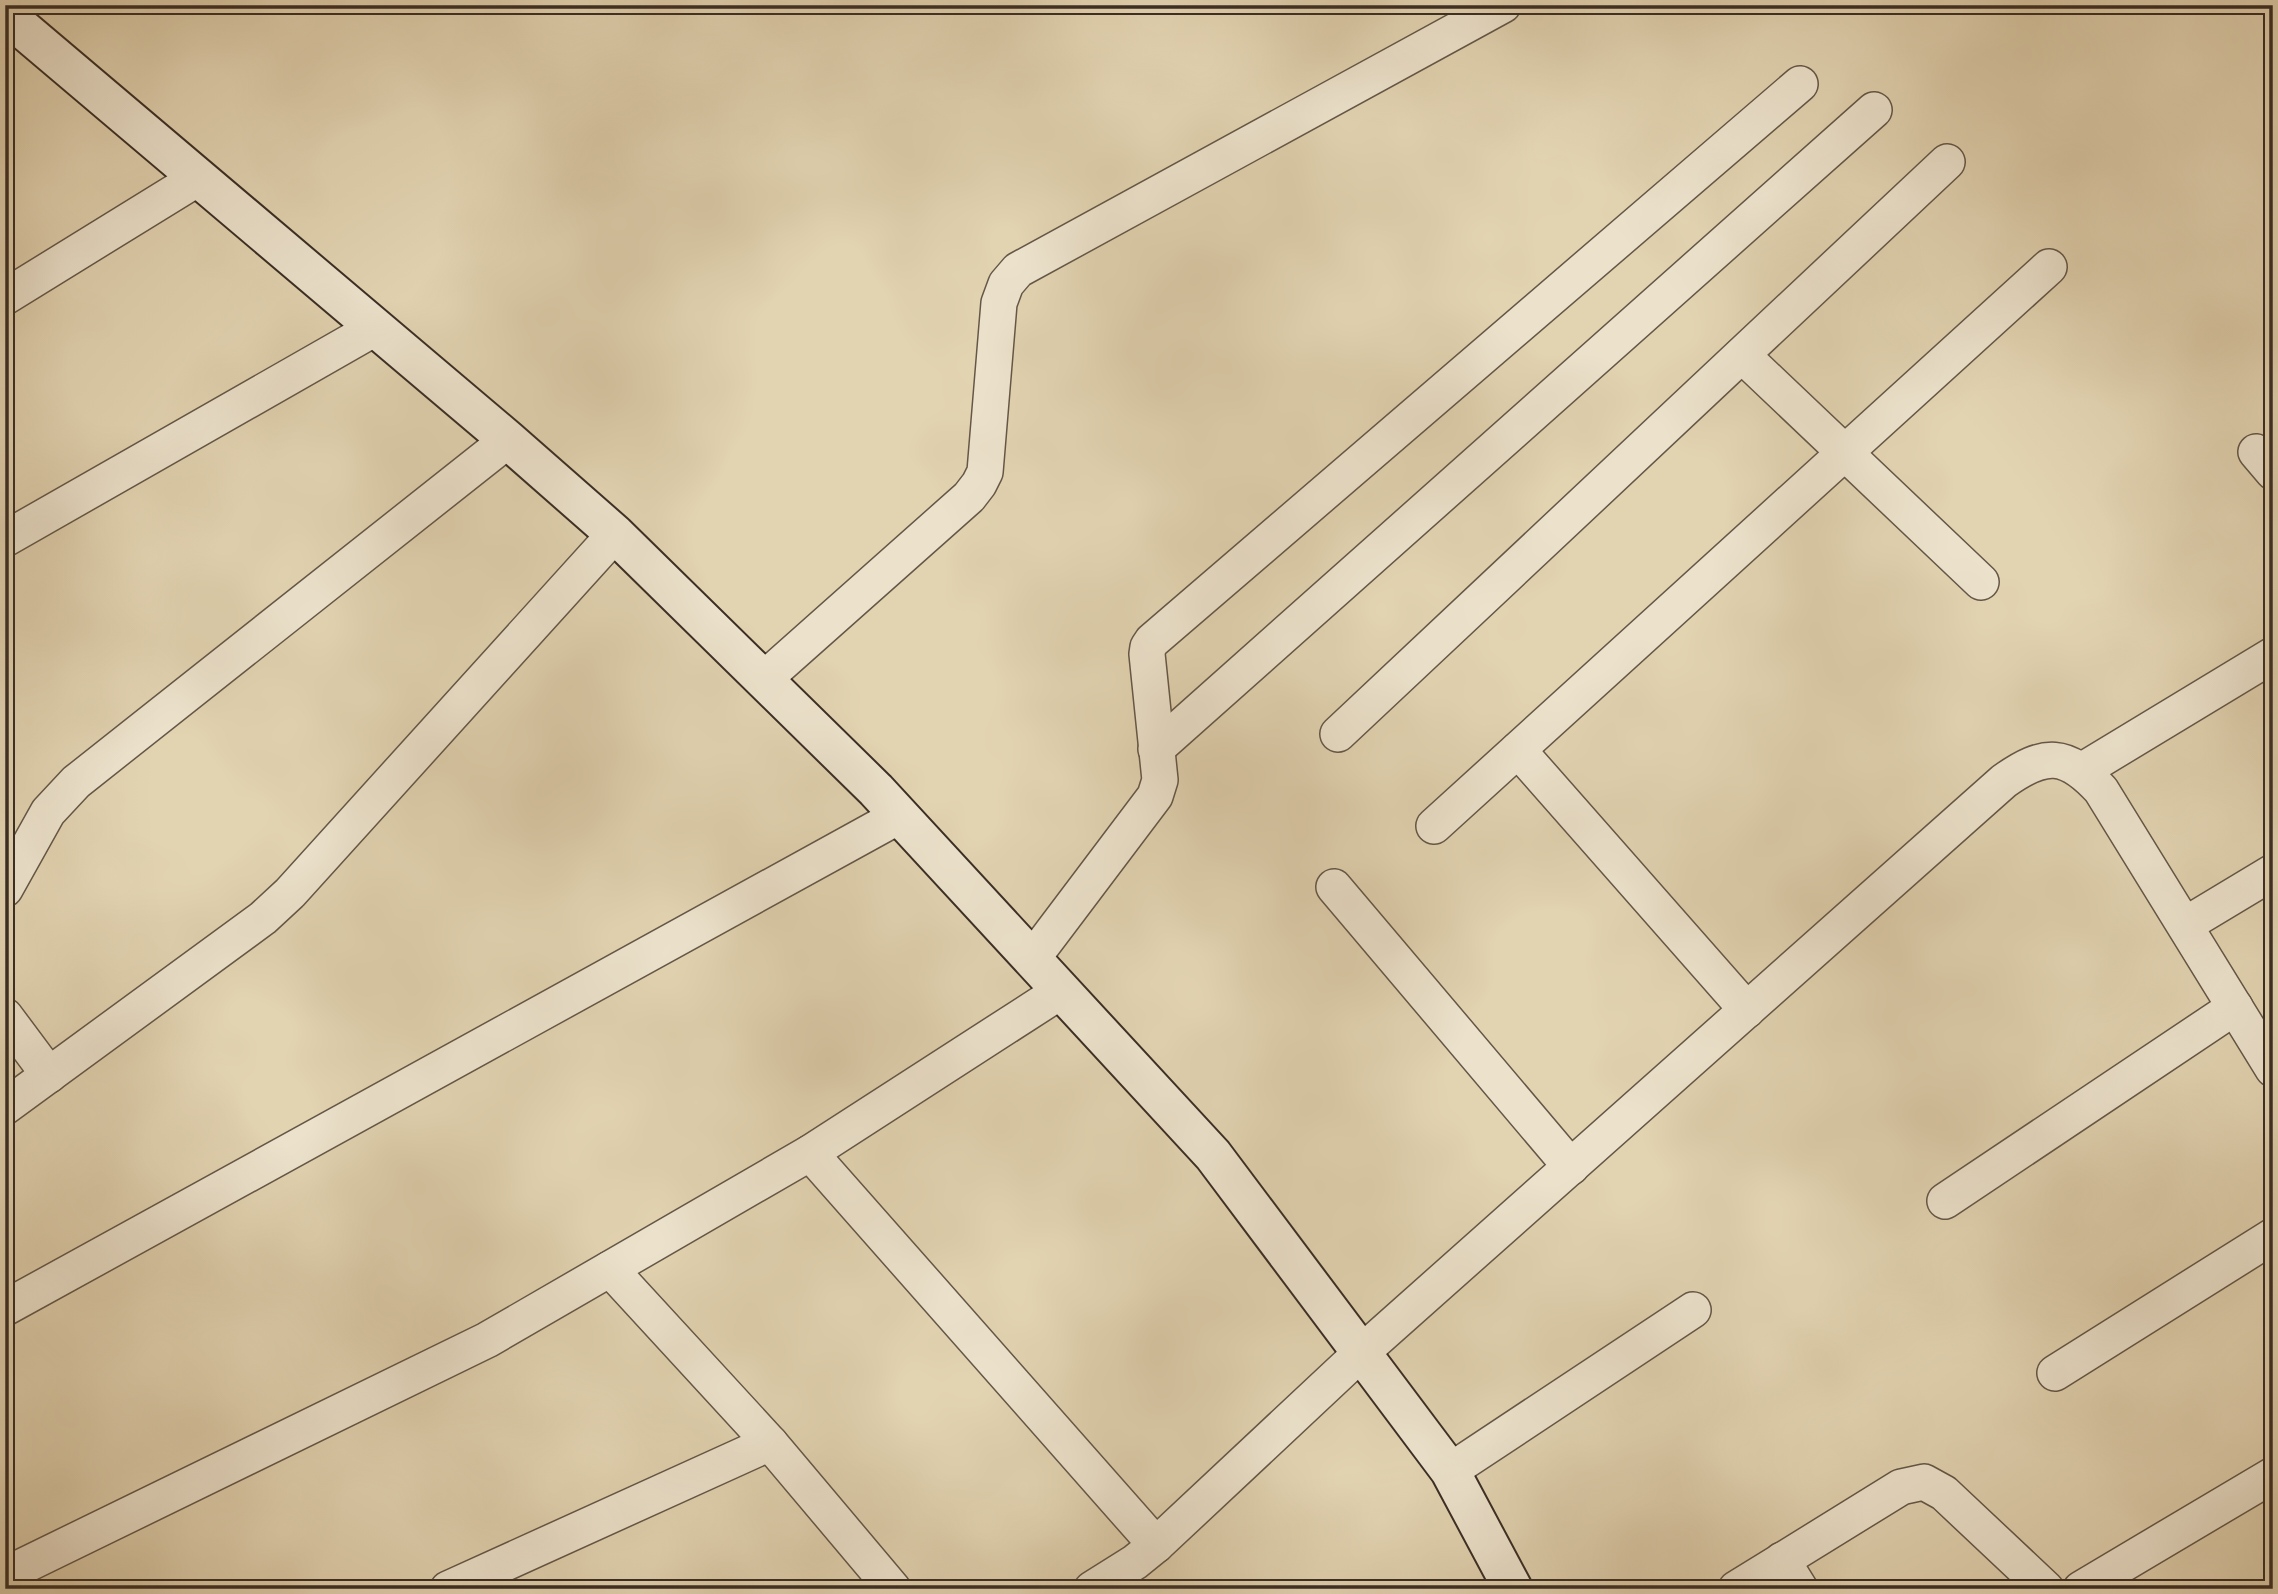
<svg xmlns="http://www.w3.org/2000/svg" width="2278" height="1594" font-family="Vollkorn,serif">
<rect width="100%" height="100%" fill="#e2d3b1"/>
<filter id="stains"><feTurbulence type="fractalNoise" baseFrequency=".00286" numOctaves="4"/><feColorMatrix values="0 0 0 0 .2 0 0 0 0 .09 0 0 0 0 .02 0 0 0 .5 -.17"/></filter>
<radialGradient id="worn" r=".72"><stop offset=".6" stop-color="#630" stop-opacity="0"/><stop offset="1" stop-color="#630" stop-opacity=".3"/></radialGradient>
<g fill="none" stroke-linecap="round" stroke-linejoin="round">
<g stroke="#645748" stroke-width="38">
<g id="street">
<polyline points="5,297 198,178"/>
<polyline points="1742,355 1981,582"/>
<polyline points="2256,452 2273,472"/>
<polyline points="5,539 375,328"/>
<polyline points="763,680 969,497 979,484 985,472 999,303 1006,284 1018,270 1503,5"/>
<polyline points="1338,734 1947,162"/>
<polyline points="1156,749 1874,110"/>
<polyline points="1518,750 1747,1010"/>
<polyline points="2083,770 2273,655"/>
<polyline points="1434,826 2049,267"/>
<polyline points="1334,887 1571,1167"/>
<polyline points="5,889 48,812 76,782 508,440"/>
<polyline points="2185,925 2273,872"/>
<polyline points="1032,959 1155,796 1160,780 1147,654 1148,647 1152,641 1800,84"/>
<polyline points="5,1016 49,1075"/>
<polyline points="5,1107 263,918 290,893 615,534"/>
<polyline points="810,1153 1156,1545"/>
<polyline points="1945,1201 2235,1007"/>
<polyline points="610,1269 770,1443 893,1589"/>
<polyline points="5,1308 899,816"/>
<polyline points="2055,1373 2273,1236"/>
<polyline points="1450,1471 1693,1310"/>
<polyline points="1782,1560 1800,1589"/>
<polyline points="5,1575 487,1340 810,1153 1061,991"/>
<polyline points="448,1589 770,1443"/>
<path d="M1092,1589L1135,1562L1156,1545L1361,1353L2004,781C2045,752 2066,752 2101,790L2273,1069"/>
<polyline points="1736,1589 1901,1487 1924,1482 1944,1493 2046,1589"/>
<polyline points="2081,1589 2273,1475"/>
</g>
</g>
<g stroke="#3a2e25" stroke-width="42">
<polyline id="secondary" points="5,14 508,440 615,534 876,790 1213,1155 1450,1471 1513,1589"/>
</g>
<use href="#street" stroke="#ece2cc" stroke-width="35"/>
<use href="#secondary" stroke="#ece2cc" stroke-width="38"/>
</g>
<rect width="2278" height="1594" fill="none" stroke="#e2d3b1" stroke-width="28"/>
<rect x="7" y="7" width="2264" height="1580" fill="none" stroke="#3a2e25" stroke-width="3.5"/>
<rect x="14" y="14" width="2250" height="1566" fill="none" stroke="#3a2e25" stroke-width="2"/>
<rect width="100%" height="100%" filter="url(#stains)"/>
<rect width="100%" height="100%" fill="url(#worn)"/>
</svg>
